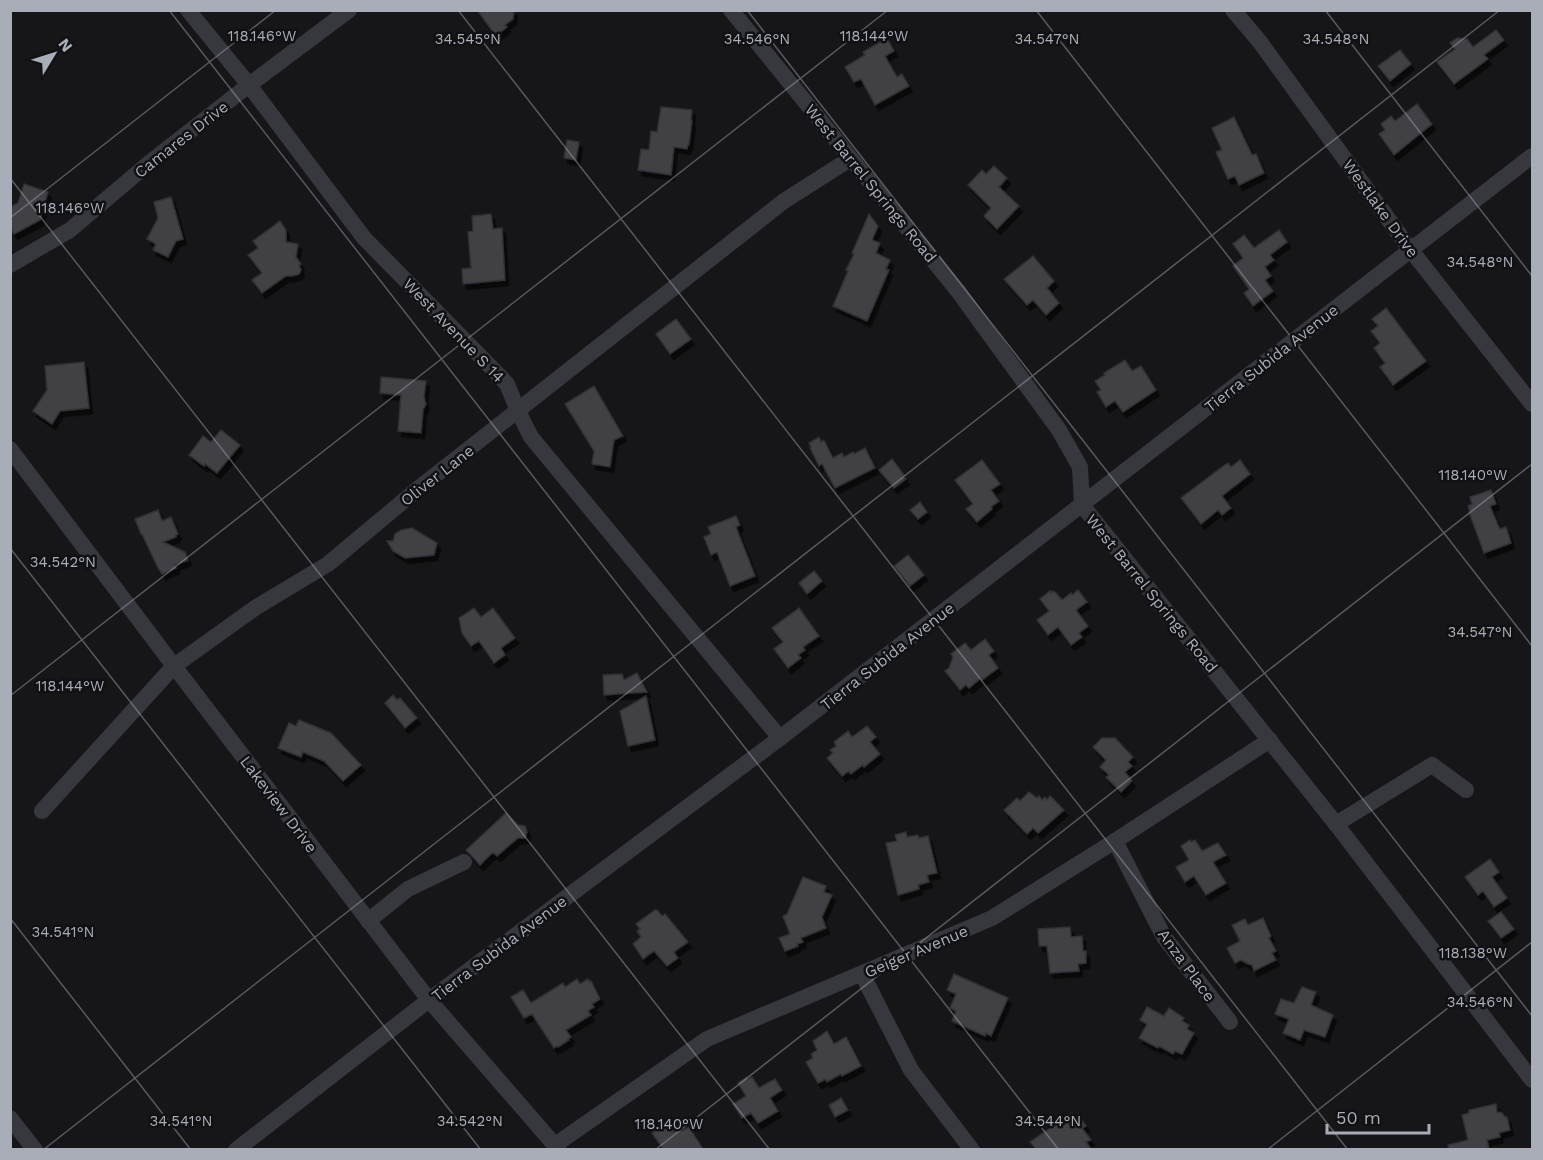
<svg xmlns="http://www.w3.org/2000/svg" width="1543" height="1160" font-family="'Work Sans',sans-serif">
<defs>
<filter id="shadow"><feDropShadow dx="3.5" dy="5.5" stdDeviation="0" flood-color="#0009"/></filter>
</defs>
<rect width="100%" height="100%" fill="#161618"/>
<g fill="#404145" stroke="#303034" stroke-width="1.5" filter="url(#shadow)">
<polygon points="477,10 514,10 513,19 505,25 507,27 496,36"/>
<polygon points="1496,30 1504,40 1484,55 1488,59 1454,84 1437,62 1455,49 1450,43 1457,38 1467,39 1473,47"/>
<polygon points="887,38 894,51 885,56 897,77 902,74 909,86 875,105 861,79 854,82 845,67 865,55 863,52"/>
<polygon points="1400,50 1411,64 1390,81 1378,66"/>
<polygon points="1417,104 1432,124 1394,155 1379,134 1385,130 1381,124 1391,116 1395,121"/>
<polygon points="661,107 692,110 691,120 692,120 689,145 688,144 687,149 674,147 671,175 638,170 641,149 649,150 651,131 657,132"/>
<polygon points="1234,117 1252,155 1256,154 1264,173 1239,185 1235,176 1228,179 1216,152 1222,150 1212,128"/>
<polygon points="567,140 579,142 576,160 564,158"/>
<polygon points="994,166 1007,178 999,187 1019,206 997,229 984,216 991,208 968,185 982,170 986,174"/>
<polygon points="24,184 48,192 40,220 14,234 10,228 10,207 18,203"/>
<polygon points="171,197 183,239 176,241 168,257 153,250 156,244 147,239 158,218 154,202"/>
<polygon points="491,214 493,229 502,228 505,280 463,284 462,269 471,268 468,232 473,231 472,216"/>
<polygon points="869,214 878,226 872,240 880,243 876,253 890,260 886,269 889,270 867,321 833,306 848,271 846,270 854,254 852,253"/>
<polygon points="280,221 286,230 286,242 298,244 296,257 301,264 299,265 301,270 299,274 292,276 286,276 262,293 252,280 262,273 248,255 258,248 253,241"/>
<polygon points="1279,230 1287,242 1270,255 1274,260 1265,267 1271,276 1265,280 1273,291 1253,306 1244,293 1249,289 1233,266 1243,258 1233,244 1244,235 1254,248"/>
<polygon points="1033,256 1054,281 1047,288 1059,303 1046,315 1033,300 1027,305 1004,279"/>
<polygon points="1386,308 1426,361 1393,385 1380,367 1385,363 1374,348 1380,343 1371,331 1378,326 1372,319"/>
<polygon points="676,319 691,339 670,354 656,334"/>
<polygon points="1125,360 1132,371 1141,366 1156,390 1123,412 1115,401 1106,407 1097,392 1101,390 1095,381 1105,375 1104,373"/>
<polygon points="84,362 89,408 60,411 52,424 33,411 47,390 45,366"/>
<polygon points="381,377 426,381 424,397 426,404 423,410 421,433 398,431 401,395 380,393"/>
<polygon points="594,386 623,436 614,440 610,467 592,464 594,451 565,404"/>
<polygon points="221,430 240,445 217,473 205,464 204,466 189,455 203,436 211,442"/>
<polygon points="819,437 821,442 824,440 833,458 842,453 844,457 853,452 854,454 865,448 875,468 835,488 822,464 819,466 810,448 811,447 809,443"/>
<polygon points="892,459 904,475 903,476 906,479 894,488 879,470"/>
<polygon points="982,460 1000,484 991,490 999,501 991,507 992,509 977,522 966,509 973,504 955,480"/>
<polygon points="1240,460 1250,474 1222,496 1231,508 1222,515 1218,510 1201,524 1181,498 1222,467 1228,463 1231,467"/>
<polygon points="1491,490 1496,504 1490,506 1498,525 1500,529 1506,527 1511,543 1484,553 1469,512 1470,512 1468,506 1472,504 1470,497"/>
<polygon points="920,502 927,512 918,519 910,510"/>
<polygon points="158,510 162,521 171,517 178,534 176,535 176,537 163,542 185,552 188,560 175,565 176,568 162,574 157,566 142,534 141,534 135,519"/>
<polygon points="736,516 740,525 736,527 755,576 730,586 717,552 711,555 704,537 711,534 708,527"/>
<polygon points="412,528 437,543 434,555 405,558 393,551 387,541 393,541 395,534 401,530"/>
<polygon points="908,555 924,575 910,586 894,566"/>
<polygon points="814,571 822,581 807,594 799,583"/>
<polygon points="1078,590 1087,602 1076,610 1088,626 1079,633 1082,637 1071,645 1058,627 1048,635 1037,620 1049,611 1040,599 1050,591 1051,593 1053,591 1056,593 1062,600 1071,593 1072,595"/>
<polygon points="474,608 481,617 493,608 515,638 501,648 505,655 494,663 479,641 471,646 462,633 459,618"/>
<polygon points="799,608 819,636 803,647 805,650 798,655 801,658 788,668 774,649 783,642 772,628"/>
<polygon points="985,639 994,651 989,655 998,668 982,680 981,678 969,688 966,685 960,690 945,671 949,668 953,657 951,654 965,643 971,650"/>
<polygon points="637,673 647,692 604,695 603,675 622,674 624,680"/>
<polygon points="393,695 397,700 400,698 417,718 405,728 385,703"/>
<polygon points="646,696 655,740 628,746 620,711"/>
<polygon points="299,720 331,733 361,765 343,781 324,761 303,752 301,757 278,748 289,723 296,726"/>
<polygon points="867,726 876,737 870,742 880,754 864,767 863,765 851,774 849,771 842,776 827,758 833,753 830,750 836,746 834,742 848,731 852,737"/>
<polygon points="1102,738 1115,738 1133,757 1128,762 1132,766 1125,772 1132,781 1121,792 1106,777 1109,775 1100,767 1106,760 1093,747"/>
<polygon points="1029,792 1037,798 1039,796 1042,800 1045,797 1047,800 1050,796 1064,810 1038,833 1033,828 1027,834 1004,810 1017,798 1020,801"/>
<polygon points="506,813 518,825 525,826 527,832 525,838 518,838 497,856 494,853 491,854 480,865 466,850"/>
<polygon points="906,832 907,837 918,835 919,838 928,836 937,873 927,875 929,882 918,885 919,889 898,895 886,843 897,841 895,835"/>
<polygon points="1190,840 1191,842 1195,840 1202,851 1218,843 1226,855 1213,862 1226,883 1206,895 1194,876 1185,882 1176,867 1189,860 1181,846"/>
<polygon points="1490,859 1499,872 1492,877 1507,898 1494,907 1483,891 1478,895 1465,877"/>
<polygon points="803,877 826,886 824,892 832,895 822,917 826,928 801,938 803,942 797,944 798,946 785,951 779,938 790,934 783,916 787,914"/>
<polygon points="655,910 657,910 662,916 665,914 688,942 674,952 678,958 667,966 654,951 643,959 633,944 641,937 637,931 640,929 636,924"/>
<polygon points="1501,912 1514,929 1501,938 1488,921"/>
<polygon points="1263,918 1271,936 1269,938 1276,951 1272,953 1276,960 1254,971 1252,965 1248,964 1241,960 1235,963 1227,948 1240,941 1232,925 1245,919 1248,925"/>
<polygon points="1070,927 1071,937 1082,936 1083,951 1086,951 1086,963 1078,964 1079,971 1050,973 1047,946 1039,946 1038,929"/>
<polygon points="954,974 1008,998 991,1036 986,1033 985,1036 952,1021 956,1011 950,1008 956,994 947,990"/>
<polygon points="577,979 580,984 588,979 590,982 591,981 600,999 592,1004 594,1007 588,1011 591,1015 566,1030 571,1037 568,1039 569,1040 558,1047 557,1046 554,1048 532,1014 524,1018 511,997 523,990 531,1003 563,983 565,987"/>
<polygon points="1302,987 1316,992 1311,1005 1333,1015 1325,1037 1304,1030 1300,1040 1283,1033 1289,1019 1275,1014 1281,999 1294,1003"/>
<polygon points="1147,1007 1164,1016 1169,1008 1184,1018 1182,1021 1189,1025 1187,1029 1194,1033 1182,1054 1175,1051 1173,1054 1159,1046 1158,1048 1139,1038 1147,1024 1140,1020"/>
<polygon points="827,1031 834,1044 846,1037 861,1066 842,1076 841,1074 827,1082 826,1079 818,1083 806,1062 813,1058 811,1054 817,1050 813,1041"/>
<polygon points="747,1077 748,1079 752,1077 759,1088 775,1079 782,1090 770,1098 778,1111 758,1123 751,1113 742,1118 733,1104 746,1096 738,1083"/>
<polygon points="841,1098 848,1110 835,1117 829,1105"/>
<polygon points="1496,1104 1497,1112 1502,1113 1505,1117 1507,1117 1510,1130 1499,1133 1500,1137 1487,1140 1489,1149 1449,1149 1448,1145 1468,1140 1462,1115 1469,1113 1469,1110"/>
<polygon points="1072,1113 1074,1117 1078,1114 1086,1126 1082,1128 1091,1140 1086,1142 1091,1149 1036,1149 1030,1142"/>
<polygon points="668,1124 674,1132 680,1128 682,1131 689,1127 703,1149 663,1149 652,1133"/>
</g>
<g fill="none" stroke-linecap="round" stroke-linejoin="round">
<g stroke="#37383d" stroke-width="16">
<polyline points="188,10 249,85 364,238 483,359 507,384 518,411 531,437 780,738"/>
<polyline points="731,10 958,291 1059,430 1080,467 1082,505 1336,824 1532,1080"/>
<polyline points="1233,10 1260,42 1410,249 1532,404"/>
<polyline points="10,265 70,230 149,163 249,85 349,10"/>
<polyline points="10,449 174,666 429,1000 559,1150"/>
<polyline points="42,811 174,666 255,608 328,564 419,488 784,201 850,159"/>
<polyline points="1336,824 1432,765 1466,790"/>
<polyline points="1115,841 1164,937 1230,1022"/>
<polyline points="368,921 408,889 464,862"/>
<polyline points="862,974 911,1070 972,1150"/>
<polyline points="10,1118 35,1150"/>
<polyline points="555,1145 707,1039 992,918 1115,841 1270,740"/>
<polyline points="236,1150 429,1000 780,738 1532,156"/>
</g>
</g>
<path fill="none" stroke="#a8adb8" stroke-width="1.5" stroke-opacity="0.45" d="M169,10L1059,1150M458,10L1348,1150M747,10L1532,1016M1036,10L1532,646M1325,10L1532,276M10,178L770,1150M10,218L276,10M10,548L481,1150M10,696L888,10M10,918L191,1150M43,1150L1500,10M655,1150L1532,464M1267,1150L1532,942"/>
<g text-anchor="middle" stroke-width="5" stroke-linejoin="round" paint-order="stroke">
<g font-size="16" fill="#a8adb8" stroke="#111113">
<text transform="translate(181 139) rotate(-38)" y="6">Camares Drive</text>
<text transform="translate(871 183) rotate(51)" y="6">West Barrel Springs Road</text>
<text transform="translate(1381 208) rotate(54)" y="6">Westlake Drive</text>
<text transform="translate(454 330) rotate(46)" y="6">West Avenue S 14</text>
<text transform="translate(1271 358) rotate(-38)" y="6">Tierra Subida Avenue</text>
<text transform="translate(437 475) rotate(-38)" y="6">Oliver Lane</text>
<text transform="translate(1152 593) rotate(51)" y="6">West Barrel Springs Road</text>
<text transform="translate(887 656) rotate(-38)" y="6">Tierra Subida Avenue</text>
<text transform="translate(279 804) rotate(53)" y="6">Lakeview Drive</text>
<text transform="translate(499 948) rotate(-37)" y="6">Tierra Subida Avenue</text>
<text transform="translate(916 951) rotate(-23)" y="6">Geiger Avenue</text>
<text transform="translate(1187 965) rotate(54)" y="6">Anza Place</text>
</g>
</g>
<g font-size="15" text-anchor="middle" fill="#a8adb8" stroke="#111113" stroke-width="5" stroke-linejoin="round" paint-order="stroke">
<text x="262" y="41">118.146°W</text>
<text x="874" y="41">118.144°W</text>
<text x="468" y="44">34.545°N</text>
<text x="757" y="44">34.546°N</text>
<text x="1047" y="44">34.547°N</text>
<text x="1336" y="44">34.548°N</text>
<text x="70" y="213">118.146°W</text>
<text x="1480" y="267">34.548°N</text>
<text x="1473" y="480">118.140°W</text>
<text x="63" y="567">34.542°N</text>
<text x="1480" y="637">34.547°N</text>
<text x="70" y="691">118.144°W</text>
<text x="63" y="937">34.541°N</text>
<text x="1473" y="958">118.138°W</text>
<text x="1480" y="1007">34.546°N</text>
<text x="181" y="1126">34.541°N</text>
<text x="470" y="1126">34.542°N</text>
<text x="1048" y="1126">34.544°N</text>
<text x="669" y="1129">118.140°W</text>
</g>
<rect width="1543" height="1160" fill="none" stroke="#a8adb8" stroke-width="24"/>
<g transform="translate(54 54) rotate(52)" stroke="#111113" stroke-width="4.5" paint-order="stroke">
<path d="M0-4.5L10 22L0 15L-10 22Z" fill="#a8adb8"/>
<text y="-9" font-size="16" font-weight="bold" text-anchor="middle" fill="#a8adb8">N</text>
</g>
<path d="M1327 1124v9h102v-9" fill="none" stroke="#a8adb8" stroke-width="3"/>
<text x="1336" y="1124" font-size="18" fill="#a8adb8" stroke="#111113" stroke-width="4.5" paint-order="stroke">50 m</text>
</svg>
